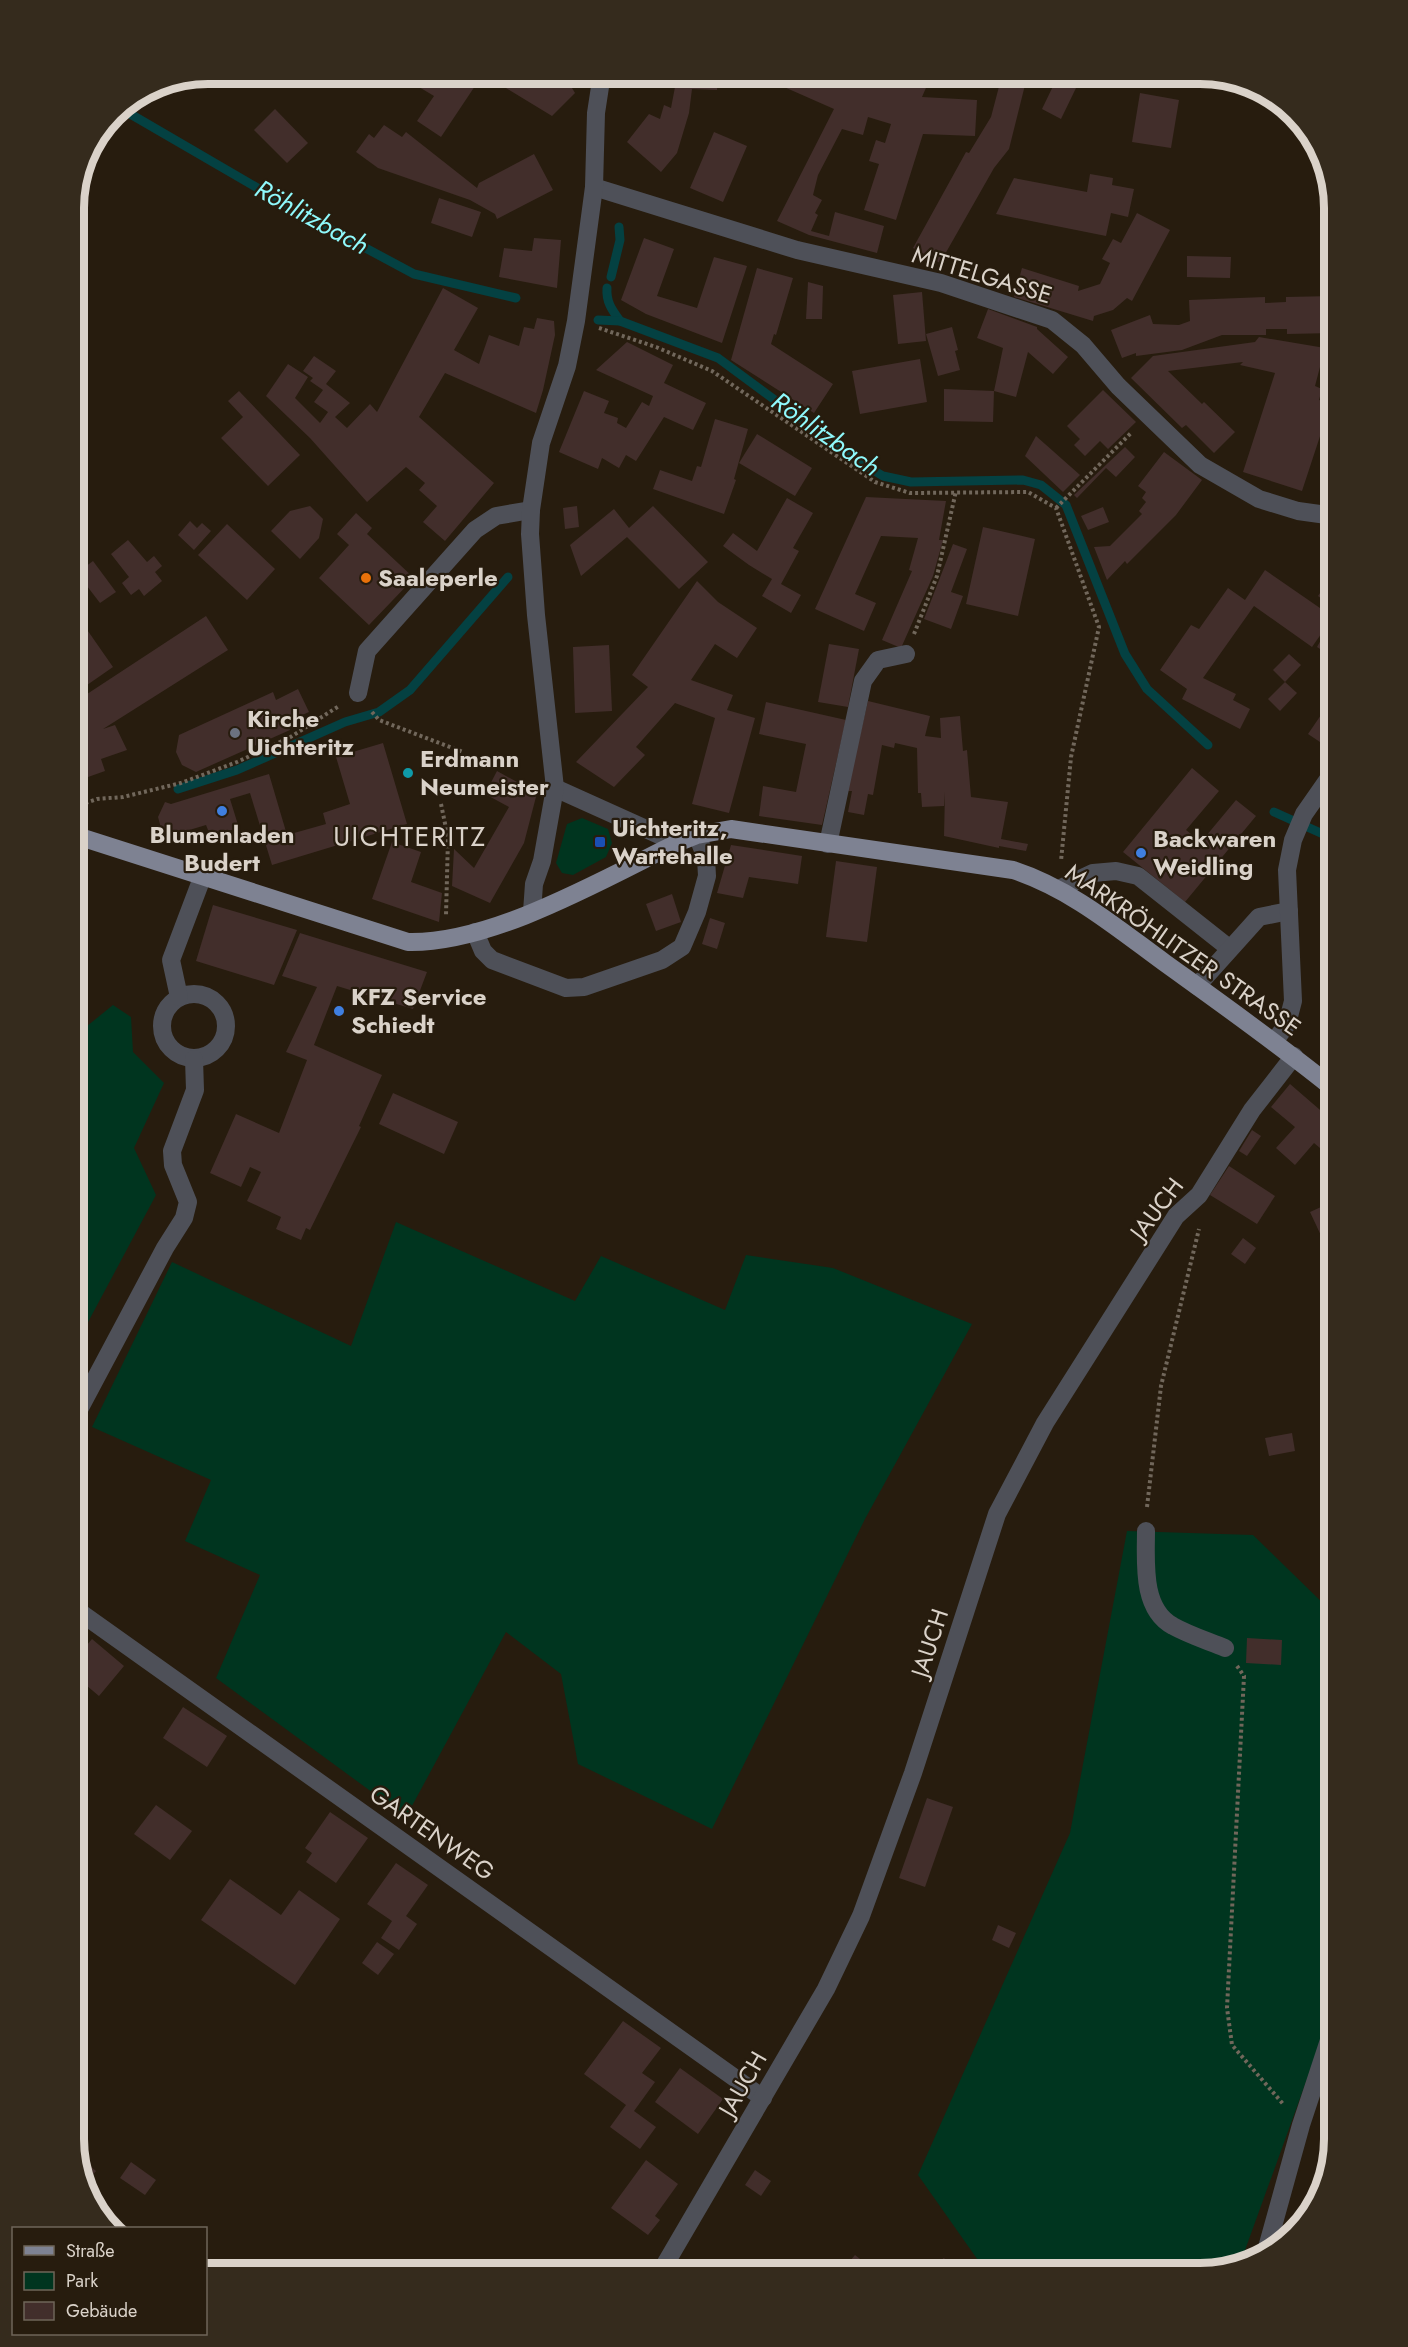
<svg xmlns="http://www.w3.org/2000/svg" width="1408" height="2347" font-family="Jost,sans-serif">
<rect width="100%" height="100%" fill="#271c0e"/>
<g fill="#00351f">
<polygon points="582,818 608,829 612,843 606,857 573,875 562,873 556,863 567,824"/>
<polygon points="113,1005 131,1017 133,1052 164,1083 134,1148 156,1195 79,1339 74,1336 74,1040 76,1035"/>
<polygon points="396,1222 575,1301 601,1256 725,1310 746,1255 833,1268 972,1324 865,1519 712,1829 578,1764 561,1674 506,1632 406,1817 216,1678 260,1575 185,1541 211,1480 92,1427 172,1262 351,1346"/>
<polygon points="1127,1531 1253,1535 1334,1614 1334,1988 1320,2043 1240,2264 1200,2273 987,2273 918,2175 1070,1833"/>
</g>
<g fill="none" stroke-linecap="round" stroke-linejoin="round">
<g stroke="#044142" stroke-width="9">
<polyline points="120,108 304,215 414,274 516,298"/>
<polyline points="611,277 620,240 619,227"/>
<path d="M607,288C606,302 612,310 620,321"/>
<polyline points="598,320 620,321 718,358 856,460 883,476 911,482 1023,480 1041,485 1066,505 1125,654 1147,689 1208,745"/>
<polyline points="178,789 237,770 345,722 379,712 410,690 508,577"/>
<polyline points="1274,812 1334,839"/>
</g>
</g>
<g fill="#422e2b">
<polygon points="387,74 559,74 566,78 575,93 552,116 483,74 441,137 417,121 434,96 419,87 399,86"/>
<polygon points="644,74 718,74 717,90 692,89 689,113 677,153 661,172 627,142 649,114 660,119 664,105 671,108 675,87"/>
<polygon points="743,74 932,74 922,97 977,100 975,136 923,134 896,220 864,210 879,164 869,161 876,140 885,143 891,124 868,117 863,135 842,129 818,175 813,195 822,200 815,213 818,215 811,231 829,236 835,212 884,226 877,253 809,235 777,221 834,109 757,75 755,88 742,86"/>
<polygon points="1094,74 1153,74 1153,79 1094,76"/>
<polygon points="1057,78 1076,88 1061,119 1042,109"/>
<polygon points="1001,79 1025,85 1009,149 994,168 940,263 913,248 966,152 969,153 991,117"/>
<polygon points="1140,93 1179,100 1171,148 1132,142"/>
<polygon points="275,109 308,143 287,163 254,130"/>
<polygon points="384,125 402,137 406,132 477,188 479,183 534,154 553,190 497,219 495,214 470,200 378,168 356,152 369,134 374,138"/>
<polygon points="714,132 747,146 723,202 690,188"/>
<polygon points="1090,174 1113,178 1112,185 1134,189 1128,217 1111,213 1106,236 996,214 1014,178 1087,192"/>
<polygon points="439,198 481,212 472,237 431,223"/>
<polygon points="1137,213 1170,230 1132,301 1127,298 1113,310 1094,316 1093,321 1014,297 1022,268 1079,286 1078,291 1100,284 1110,263 1102,259 1113,239 1121,243"/>
<polygon points="534,238 561,240 557,288 499,277 504,248 532,251"/>
<polygon points="644,238 674,249 657,296 697,308 714,257 747,266 722,343 646,314 621,300"/>
<polygon points="1187,256 1231,257 1230,278 1187,277"/>
<polygon points="757,268 793,278 776,335 774,334 771,344 833,384 814,413 731,360"/>
<polygon points="808,282 823,286 822,319 806,319"/>
<polygon points="443,288 478,308 454,350 479,364 489,335 519,346 524,327 534,329 537,318 554,321 555,335 543,390 536,413 445,373 419,417 494,483 445,541 423,522 437,506 419,490 425,483 406,467 367,502 310,438 266,396 288,364 308,377 295,398 320,423 328,412 314,402 323,390 310,381 313,378 303,371 314,356 336,371 326,384 350,403 335,417 347,428 370,404 377,412"/>
<polygon points="922,292 926,341 898,344 893,295"/>
<polygon points="1334,296 1334,333 1287,334 1287,329 1266,329 1266,335 1222,335 1182,350 1136,356 1136,353 1122,358 1111,330 1150,315 1153,324 1179,325 1190,321 1189,300 1265,297 1265,303 1286,302 1286,297"/>
<polygon points="988,309 1037,327 1037,329 1068,357 1053,374 1028,352 1016,397 994,391 1003,348 977,338"/>
<polygon points="952,327 958,350 955,351 960,370 938,376 926,334"/>
<polygon points="1259,337 1325,348 1315,386 1322,389 1319,400 1326,402 1328,390 1334,391 1334,436 1326,434 1330,419 1326,418 1302,491 1243,472 1275,373 1240,365 1243,362 1168,371 1202,404 1204,402 1235,432 1214,453 1186,425 1182,428 1131,378 1153,356 1255,342"/>
<polygon points="627,342 673,365 664,383 706,403 693,430 664,417 636,461 626,455 619,468 602,458 598,469 559,452 584,391 609,401 604,413 618,418 617,423 626,428 642,402 649,406 653,396 596,370"/>
<polygon points="920,359 927,402 860,414 852,371"/>
<polygon points="944,389 994,391 993,422 944,421"/>
<polygon points="1103,390 1136,422 1108,449 1100,441 1085,456 1074,445 1080,439 1067,426"/>
<polygon points="239,391 300,455 268,486 221,438 243,417 228,401"/>
<polygon points="715,419 748,429 734,479 736,480 724,514 653,489 660,470 692,481 697,466 701,467"/>
<polygon points="757,434 812,468 795,496 739,463"/>
<polygon points="1036,436 1080,475 1063,492 1025,456"/>
<polygon points="1125,447 1135,457 1116,477 1106,468 1077,498 1074,495"/>
<polygon points="1164,452 1202,480 1176,515 1127,564 1125,561 1107,580 1094,547 1110,546 1142,514 1139,511 1146,502 1142,498 1146,492 1138,486"/>
<polygon points="866,497 946,501 939,540 943,540 933,576 901,648 882,640 912,571 909,570 918,538 881,536 855,594 876,603 864,631 815,609"/>
<polygon points="787,498 813,513 793,548 799,551 781,584 801,595 791,613 762,596 772,579 749,565 723,546 733,533 757,551"/>
<polygon points="310,506 323,519 319,538 300,559 271,531 290,511"/>
<polygon points="577,506 579,527 565,529 563,508"/>
<polygon points="653,506 708,562 679,589 627,537 581,576 570,545 614,509 629,528"/>
<polygon points="1103,507 1109,522 1088,530 1081,516"/>
<polygon points="356,513 372,528 367,534 414,578 369,625 319,578 349,545 337,534"/>
<polygon points="190,521 197,528 202,523 211,531 194,550 178,535"/>
<polygon points="227,524 275,569 247,600 198,555"/>
<polygon points="983,527 1035,539 1018,616 966,604"/>
<polygon points="128,540 147,562 154,556 162,566 155,572 162,581 144,596 139,589 131,595 122,583 129,577 111,554"/>
<polygon points="953,544 967,549 951,592 963,596 951,629 924,619"/>
<polygon points="93,561 116,592 100,603 77,573"/>
<polygon points="1265,570 1333,617 1312,647 1254,606 1203,678 1236,694 1233,700 1250,709 1240,729 1182,699 1187,689 1160,670 1191,625 1199,629 1228,588 1245,600"/>
<polygon points="1331,577 1334,579 1334,608 1318,596"/>
<polygon points="697,581 718,602 757,628 737,658 715,644 691,680 733,695 727,710 755,718 729,813 692,804 715,718 675,703 636,747 645,755 614,787 576,762 648,687 632,675"/>
<polygon points="74,611 113,667 77,692 81,698 206,616 228,650 103,729 115,725 127,750 101,759 105,771 74,782"/>
<polygon points="1334,617 1334,658 1317,647"/>
<polygon points="829,644 859,649 848,707 818,702"/>
<polygon points="609,645 612,711 575,713 573,647"/>
<polygon points="1289,654 1301,665 1285,682 1273,670"/>
<polygon points="1285,682 1297,693 1280,711 1268,699"/>
<polygon points="298,689 309,712 286,722 290,730 196,772 182,765 176,752 179,735 273,692 276,700"/>
<polygon points="1334,696 1334,746 1332,750 1308,734"/>
<polygon points="868,701 930,716 925,736 941,738 940,718 960,716 963,751 967,750 971,797 1008,802 1001,839 1028,844 1026,851 999,846 999,848 944,836 945,792 944,806 922,807 921,793 918,793 917,748 895,743 894,748 882,745 873,795 868,794 864,815 848,812 852,791 847,791"/>
<polygon points="766,702 846,720 822,825 759,816 763,786 796,792 806,744 759,734"/>
<polygon points="383,743 407,824 272,865 250,793 230,799 239,828 217,834 208,830 206,825 176,834 161,828 158,817 165,802 171,804 269,774 287,835 326,824 323,813 350,804 336,757"/>
<polygon points="1192,768 1219,791 1186,830 1201,842 1236,800 1256,816 1185,902 1123,852"/>
<polygon points="497,771 537,793 524,843 490,903 452,886 454,849 474,868 509,807 485,794"/>
<polygon points="392,842 421,852 411,882 442,893 439,922 372,899"/>
<polygon points="731,845 802,856 798,884 749,877 743,898 717,893"/>
<polygon points="836,861 877,867 867,942 826,937"/>
<polygon points="672,894 681,922 656,931 646,904"/>
<polygon points="213,905 297,930 274,985 196,961"/>
<polygon points="710,918 725,923 717,949 702,944"/>
<polygon points="300,933 427,972 413,1009 337,986 314,1045 382,1075 359,1126 361,1127 310,1230 306,1228 301,1240 276,1229 281,1217 247,1201 261,1172 250,1167 241,1187 210,1173 236,1114 279,1133 307,1060 286,1052 317,987 282,976"/>
<polygon points="1334,951 1334,992 1326,992 1324,952"/>
<polygon points="1290,1084 1334,1122 1334,1131 1320,1148 1314,1143 1295,1165 1276,1148 1295,1127 1271,1107"/>
<polygon points="393,1093 458,1122 444,1154 379,1124"/>
<polygon points="1252,1130 1261,1136 1247,1156 1239,1151"/>
<polygon points="1229,1166 1275,1196 1257,1224 1210,1195"/>
<polygon points="1332,1202 1334,1207 1334,1236 1324,1242 1310,1212"/>
<polygon points="1243,1238 1256,1248 1245,1264 1231,1254"/>
<polygon points="1292,1433 1295,1451 1269,1456 1265,1438"/>
<polygon points="1247,1638 1282,1640 1281,1665 1246,1663"/>
<polygon points="92,1639 124,1666 99,1696 74,1675 74,1654 77,1657"/>
<polygon points="183,1707 227,1736 207,1767 163,1738"/>
<polygon points="927,1798 953,1807 925,1887 899,1878"/>
<polygon points="156,1805 192,1831 170,1860 134,1834"/>
<polygon points="330,1812 368,1838 336,1883 306,1862 312,1853 305,1848"/>
<polygon points="396,1863 428,1885 406,1916 417,1924 399,1950 381,1938 392,1921 367,1904"/>
<polygon points="230,1879 281,1915 299,1890 340,1919 295,1985 201,1920"/>
<polygon points="998,1925 1016,1933 1009,1948 992,1940"/>
<polygon points="377,1942 394,1954 378,1975 362,1963"/>
<polygon points="623,2021 661,2048 642,2073 655,2082 634,2111 656,2127 640,2149 610,2127 626,2105 584,2074"/>
<polygon points="680,2068 723,2099 698,2134 655,2102"/>
<polygon points="77,2155 96,2171 84,2185"/>
<polygon points="646,2160 678,2184 655,2216 660,2220 648,2235 611,2208"/>
<polygon points="131,2162 156,2180 145,2195 120,2178"/>
<polygon points="755,2170 771,2181 761,2196 745,2185"/>
<polygon points="855,2255 878,2273 840,2273"/>
<polygon points="944,2258 956,2273 922,2273"/>
</g>
<g fill="none" stroke-linecap="round" stroke-linejoin="round">
<g stroke="#71675b" stroke-width="4" stroke-dasharray="3 3" stroke-linecap="butt">
<polyline points="599,328 656,347 712,371 875,482 910,493 1028,492 1056,508 1099,627 1071,757 1061,861"/>
<polyline points="1056,508 1132,432"/>
<polyline points="914,634 937,576 956,491"/>
<polyline points="372,712 379,720 463,752"/>
<polyline points="441,804 448,838 446,915"/>
<polyline points="74,807 97,799 123,797 181,783 237,762 289,738 339,706"/>
<polyline points="1147,1507 1161,1386 1199,1229"/>
<polyline points="1237,1666 1244,1676 1227,2008 1232,2045 1284,2105"/>
</g>
<g stroke="#4e5058" stroke-width="18">
<polyline points="594,187 797,250 941,283 1052,320 1083,345 1118,386 1200,465 1259,499 1298,511 1334,516"/>
<polyline points="358,693 367,651 475,530 496,516 531,510"/>
<polyline points="555,788 677,843"/>
<polyline points="828,844 863,681 878,660 906,654"/>
<polyline points="1059,889 1093,873 1116,871 1138,876 1229,948"/>
<polyline points="532,912 534,884 542,861 555,788 536,615 530,534 531,510 541,443 567,366 576,321 594,187 596,113 602,74"/>
<polyline points="475,932 483,951 492,960 566,988 584,987 662,960 682,947 697,912 707,876 706,858 697,835"/>
<polyline points="1197,986 1259,917 1289,911"/>
<circle cx="194" cy="1026" r="32"/>
<polyline points="179,997 171,960 202,878"/>
<polyline points="1274,1042 1287,1024 1293,1001 1287,870 1293,840 1304,814 1334,771"/>
<polyline points="74,1419 165,1248 184,1218 188,1202 173,1165 172,1151 195,1090 194,1059"/>
<path d="M1146,1531C1146,1561 1141,1609 1173,1626C1189,1635 1208,1641 1225,1648"/>
<polyline points="74,1608 763,2098"/>
<polyline points="1265,2255 1301,2125 1334,2025"/>
<polyline points="660,2273 826,1989 861,1916 913,1773 997,1514 1045,1423 1176,1216 1199,1195 1252,1110 1294,1056"/>
</g>
<path stroke="#7e8292" stroke-width="18" d="M74,835L408,942C491,944 602,880 677,843L697,835L731,829L1013,870C1071,889 1117,928 1165,963C1222,1004 1280,1045 1334,1089"/>
</g>
<circle fill="#e8710a" stroke="#271c0e" stroke-width="2" cx="366" cy="578" r="6"/>
<circle fill="#6b7280" stroke="#271c0e" stroke-width="2" cx="235" cy="733" r="6"/>
<circle fill="#0f9aa8" stroke="#271c0e" stroke-width="2" cx="408" cy="773" r="6"/>
<g fill="#3f7fe0" stroke="#271c0e" stroke-width="2">
<circle cx="222" cy="811" r="6"/>
<circle cx="1141" cy="853" r="6"/>
<circle cx="339" cy="1011" r="6"/>
</g>
<rect fill="#1a4fb4" stroke="#271c0e" stroke-width="2" x="594" y="836" width="12" height="12" rx="3"/>
<g text-anchor="middle" stroke-width="4.5" stroke-linejoin="round" paint-order="stroke">
<g font-size="24" fill="#dad2c9" stroke="#271c0e">
<text transform="translate(982 275) rotate(17)" y="8">MITTELGASSE</text>
<text transform="translate(1183 950) rotate(35)" y="8">MARKRÖHLITZER STRASSE</text>
<text transform="translate(1157 1209) rotate(-53)" y="8">JAUCH</text>
<text transform="translate(930 1643) rotate(-72)" y="8">JAUCH</text>
<text transform="translate(432 1833) rotate(35)" y="8">GARTENWEG</text>
<text transform="translate(743 2084) rotate(-60)" y="8">JAUCH</text>
</g>
<g font-size="24" font-weight="bold" fill="#dad2c9" stroke="#271c0e" text-anchor="start">
<text x="378" y="586">Saaleperle</text>
<text x="247" y="727">Kirche<tspan x="247" dy="28">Uichteritz</tspan></text>
<text x="420" y="767">Erdmann<tspan x="420" dy="28">Neumeister</tspan></text>
<text x="612" y="836">Uichteritz,<tspan x="612" dy="28">Wartehalle</tspan></text>
<text x="222" y="843" text-anchor="middle">Blumenladen<tspan x="222" dy="28">Budert</tspan></text>
<text x="1153" y="847">Backwaren<tspan x="1153" dy="28">Weidling</tspan></text>
<text x="351" y="1005">KFZ Service<tspan x="351" dy="28">Schiedt</tspan></text>
</g>
<g font-size="26" font-style="italic" fill="#8ff9fc" stroke="#271c0e">
<text transform="translate(312 217) rotate(29)" y="9">Röhlitzbach</text>
<text transform="translate(826 434) rotate(35)" y="9">Röhlitzbach</text>
</g>
<g font-size="27" letter-spacing="1.5" fill="#dad2c9" stroke="#271c0e">
<text x="410" y="846">UICHTERITZ</text>
</g>
</g>
<path d="M0 0H1408V2347H0ZM208 84H1200A124 124 0 0 1 1324 208V2139A124 124 0 0 1 1200 2263H208A124 124 0 0 1 84 2139V208A124 124 0 0 1 208 84Z" fill="#352b1d" fill-rule="evenodd"/>
<path fill="none" stroke="#dad2c9" stroke-width="8" d="M208 84H1200A124 124 0 0 1 1324 208V2139A124 124 0 0 1 1200 2263H208A124 124 0 0 1 84 2139V208A124 124 0 0 1 208 84Z"/>
<rect x="12" y="2227" width="195" height="108" fill="#271c0e" stroke="#6f6559" stroke-width="1.5"/>
<rect x="24" y="2246" width="30" height="9" fill="#7e8292" stroke="#6f6559" stroke-width="1.5"/>
<text x="66" y="2257" font-size="18" fill="#dad2c9">Straße</text>
<rect x="24" y="2272" width="30" height="18" fill="#00351f" stroke="#6f6559" stroke-width="1.5"/>
<text x="66" y="2287" font-size="18" fill="#dad2c9">Park</text>
<rect x="24" y="2302" width="30" height="18" fill="#422e2b" stroke="#6f6559" stroke-width="1.5"/>
<text x="66" y="2317" font-size="18" fill="#dad2c9">Gebäude</text>
</svg>
